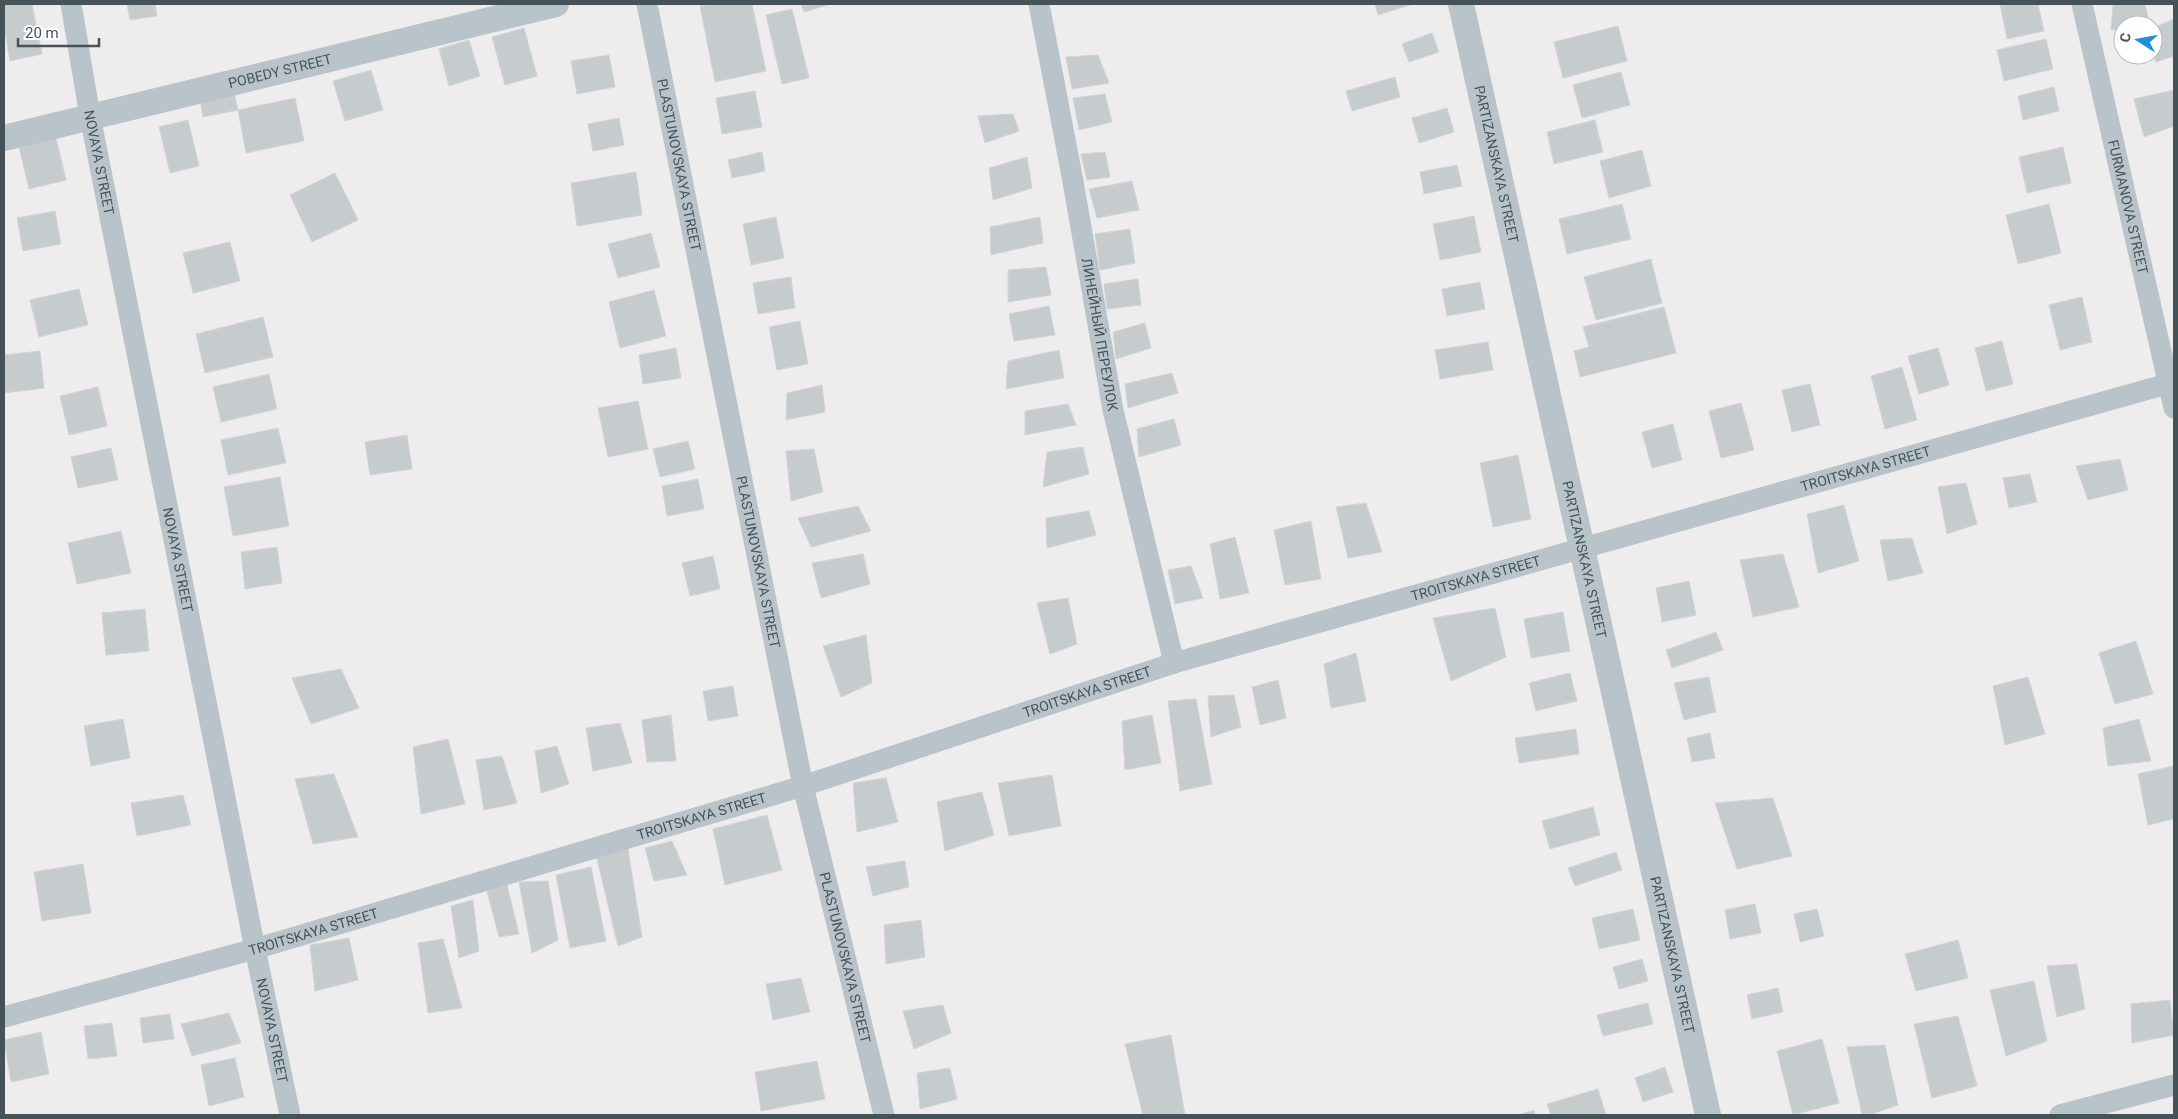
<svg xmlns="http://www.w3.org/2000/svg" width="2178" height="1119" font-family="Roboto,sans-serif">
<rect width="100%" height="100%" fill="#efeced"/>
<g fill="#c6cbce" stroke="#d1d4d8">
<polygon points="4,4 32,4 42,54 10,61 4,26"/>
<polygon points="127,4 155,4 157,16 130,20"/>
<polygon points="712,4 752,4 766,71 715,82 700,6"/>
<polygon points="801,4 831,4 804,12"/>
<polygon points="1375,4 1413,4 1378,15"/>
<polygon points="2000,4 2038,4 2044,31 2007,39"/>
<polygon points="2113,4 2145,4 2149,22 2123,25 2123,28 2111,30"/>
<polygon points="792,9 809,78 782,84 766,15"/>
<polygon points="2174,19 2174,56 2156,62 2153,54 2153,28"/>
<polygon points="1618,26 1627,61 1563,78 1554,42"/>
<polygon points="524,28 537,76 505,85 492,37"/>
<polygon points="1432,33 1439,52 1409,62 1402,44"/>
<polygon points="2046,39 2053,69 2004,81 1997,50"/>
<polygon points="469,40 480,76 449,86 439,49"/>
<polygon points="609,55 615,87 577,94 571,61"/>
<polygon points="1098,55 1109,83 1072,89 1066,57"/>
<polygon points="371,70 383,110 345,121 333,81"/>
<polygon points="1621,72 1630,105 1582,118 1573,85"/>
<polygon points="1395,77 1400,97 1352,111 1346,91"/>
<polygon points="233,87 238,110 203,117 199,94"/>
<polygon points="2054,87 2059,111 2023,120 2018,96"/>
<polygon points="2174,90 2174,126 2144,137 2134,99"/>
<polygon points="755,91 762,127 722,134 716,98"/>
<polygon points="1105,94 1112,122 1079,130 1073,98"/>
<polygon points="295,98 304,141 246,153 238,110"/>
<polygon points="1447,108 1454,132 1419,143 1412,118"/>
<polygon points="1013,114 1019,131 985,143 978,116"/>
<polygon points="619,118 624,145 593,151 588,124"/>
<polygon points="188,120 199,166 170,173 159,127"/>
<polygon points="1595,120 1603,152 1554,164 1547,132"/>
<polygon points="56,138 66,180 29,189 19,147"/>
<polygon points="2063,147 2071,183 2027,193 2019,157"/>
<polygon points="1642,150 1651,186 1609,198 1600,161"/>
<polygon points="762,152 765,171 732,178 728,160"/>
<polygon points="1105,152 1110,177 1087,180 1081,154"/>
<polygon points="1027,157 1032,188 993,200 989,168"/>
<polygon points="1457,165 1462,186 1424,194 1420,172"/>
<polygon points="636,172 642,215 577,226 571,183"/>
<polygon points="335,173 358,220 312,242 290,195"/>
<polygon points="1132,181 1139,210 1097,218 1089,189"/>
<polygon points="1622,204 1631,239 1567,254 1559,219"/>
<polygon points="2049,204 2061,253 2018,264 2006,215"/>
<polygon points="55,211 61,244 23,251 17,218"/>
<polygon points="1474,216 1481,252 1440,260 1433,224"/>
<polygon points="776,217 784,258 751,265 743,224"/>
<polygon points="1040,217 1043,243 991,255 990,227"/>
<polygon points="1130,229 1135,263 1100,270 1095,234"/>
<polygon points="651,233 660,267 618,278 608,244"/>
<polygon points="230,242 240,281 193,293 183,253"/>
<polygon points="1651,259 1662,303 1596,320 1584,277"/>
<polygon points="1046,267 1051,295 1008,302 1008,270"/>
<polygon points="791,277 795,308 758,314 753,283"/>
<polygon points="1138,279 1141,305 1107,309 1104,284"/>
<polygon points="1480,282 1485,309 1447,316 1442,289"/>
<polygon points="79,289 88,325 39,337 30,300"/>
<polygon points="654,290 666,336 620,348 609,302"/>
<polygon points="2082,297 2092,342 2060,350 2049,305"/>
<polygon points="1049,306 1055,335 1014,341 1009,314"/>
<polygon points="1664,307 1676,353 1580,377 1574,351 1589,347 1583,327"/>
<polygon points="263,317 273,357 205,373 196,334"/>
<polygon points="800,321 808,364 777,370 769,327"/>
<polygon points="1145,323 1151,348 1116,359 1113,332"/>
<polygon points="2002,341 2013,384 1986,391 1975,348"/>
<polygon points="1488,342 1493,370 1440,379 1435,350"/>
<polygon points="676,348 681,378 643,384 639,355"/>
<polygon points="1938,348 1949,385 1919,394 1908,356"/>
<polygon points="1059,350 1064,378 1006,389 1008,361"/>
<polygon points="40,351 44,388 4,393 4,355"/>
<polygon points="1902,367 1917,420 1885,429 1871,376"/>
<polygon points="1172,373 1178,393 1128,408 1125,384"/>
<polygon points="269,374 277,409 221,422 213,387"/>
<polygon points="1810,384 1820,425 1792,432 1782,390"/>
<polygon points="822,385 825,412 786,420 787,393"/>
<polygon points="98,387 107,426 69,435 60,396"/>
<polygon points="638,401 648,449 608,457 598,408"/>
<polygon points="1741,403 1754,450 1721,458 1709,411"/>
<polygon points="1068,404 1076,425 1025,435 1025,411"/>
<polygon points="1174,419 1181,445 1139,457 1137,429"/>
<polygon points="1673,424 1682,460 1652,468 1642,432"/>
<polygon points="278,428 286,463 228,475 221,440"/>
<polygon points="407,435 412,469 370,475 365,442"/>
<polygon points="688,441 695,469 660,477 653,449"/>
<polygon points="1083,447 1089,474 1043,487 1047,452"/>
<polygon points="111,448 118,480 78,488 71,457"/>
<polygon points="814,449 823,492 791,501 786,451"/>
<polygon points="1518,455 1531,519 1493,527 1480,463"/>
<polygon points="2120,459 2128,490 2088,500 2076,466"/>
<polygon points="2030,474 2037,502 2009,508 2003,478"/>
<polygon points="280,477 289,526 233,536 224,487"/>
<polygon points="698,479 704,509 667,516 662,486"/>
<polygon points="1966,483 1977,524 1947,534 1938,487"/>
<polygon points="1366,503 1382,552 1348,558 1336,507"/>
<polygon points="1844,505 1859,561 1818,573 1807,514"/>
<polygon points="858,506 871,531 811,547 798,518"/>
<polygon points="1089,511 1096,535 1047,548 1046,518"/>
<polygon points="1311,521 1321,579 1285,585 1274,530"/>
<polygon points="121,531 131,573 77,584 68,543"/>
<polygon points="1235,537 1249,593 1220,599 1210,544"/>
<polygon points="1912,538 1923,573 1888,581 1880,540"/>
<polygon points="277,547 282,583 245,589 241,552"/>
<polygon points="863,554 870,584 821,598 812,563"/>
<polygon points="1783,554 1799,607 1753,617 1740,560"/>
<polygon points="713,556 720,589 690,596 682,563"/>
<polygon points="1191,566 1203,598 1175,604 1168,570"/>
<polygon points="1689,581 1696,615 1662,622 1656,588"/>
<polygon points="1068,598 1077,644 1050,654 1037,603"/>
<polygon points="1495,608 1506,657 1451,681 1433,618"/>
<polygon points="145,609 149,651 106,655 102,613"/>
<polygon points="1563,612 1570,651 1531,658 1524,619"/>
<polygon points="1716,632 1723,650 1672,668 1666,650"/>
<polygon points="866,635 872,683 841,697 823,646"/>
<polygon points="2136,641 2153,694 2115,704 2099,653"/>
<polygon points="1356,653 1366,701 1331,708 1324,664"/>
<polygon points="341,669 359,708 311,724 292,678"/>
<polygon points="1570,673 1577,701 1536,711 1529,683"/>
<polygon points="1709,677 1716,712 1684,720 1674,683"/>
<polygon points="2028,677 2045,734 2005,745 1993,686"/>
<polygon points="1278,680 1286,718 1260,725 1252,687"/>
<polygon points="733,686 738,716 708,721 703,691"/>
<polygon points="1234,695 1241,727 1211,737 1208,696"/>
<polygon points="1196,699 1212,784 1180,791 1168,701"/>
<polygon points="671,715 676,761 647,762 642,720"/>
<polygon points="1152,715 1161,763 1125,770 1122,721"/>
<polygon points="123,719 130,758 91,766 84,726"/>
<polygon points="2139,719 2151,761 2108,766 2103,728"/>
<polygon points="620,723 632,763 593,771 586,728"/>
<polygon points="1576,729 1579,754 1519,763 1515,738"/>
<polygon points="1710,733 1715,758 1692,762 1687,738"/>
<polygon points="448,739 465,804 421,814 413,747"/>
<polygon points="557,746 569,784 541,793 535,751"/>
<polygon points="502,756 517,803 484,810 476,760"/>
<polygon points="2174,766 2174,819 2148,825 2138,774"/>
<polygon points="334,774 358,837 313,844 295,779"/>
<polygon points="1052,775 1061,826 1009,836 998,783"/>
<polygon points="886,778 898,822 857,832 853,783"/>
<polygon points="982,792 994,835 945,851 937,802"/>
<polygon points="183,795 191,825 137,836 131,803"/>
<polygon points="1773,798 1792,856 1737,869 1715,803"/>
<polygon points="1593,807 1600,835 1550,849 1542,821"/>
<polygon points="767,815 782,870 725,885 713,829"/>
<polygon points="672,841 687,875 654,881 645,848"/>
<polygon points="627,843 642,937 618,946 595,851"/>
<polygon points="1616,852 1622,870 1575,886 1568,868"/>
<polygon points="905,861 909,887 873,896 866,867"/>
<polygon points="83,864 91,913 42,921 34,872"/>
<polygon points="591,867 606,941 570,948 556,875"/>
<polygon points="506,881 519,934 499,937 487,891"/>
<polygon points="548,881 558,940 532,953 519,882"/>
<polygon points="473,900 479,951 459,958 451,906"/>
<polygon points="1755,904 1761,933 1730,939 1725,910"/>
<polygon points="1633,909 1640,940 1599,949 1592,918"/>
<polygon points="1817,909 1824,936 1800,942 1794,914"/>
<polygon points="921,920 925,957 886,964 884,925"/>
<polygon points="349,938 358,980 315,991 310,945"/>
<polygon points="443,939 462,1008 428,1013 418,943"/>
<polygon points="1958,940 1968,978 1916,991 1905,954"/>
<polygon points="1642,959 1648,981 1619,989 1613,967"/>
<polygon points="2077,964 2085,1009 2057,1017 2047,966"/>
<polygon points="801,978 810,1012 773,1020 766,984"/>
<polygon points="2034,981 2047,1041 2006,1056 1990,990"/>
<polygon points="1778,988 1783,1012 1752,1019 1747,995"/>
<polygon points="2170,1000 2174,1035 2132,1043 2131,1004"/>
<polygon points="1648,1003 1653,1024 1603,1036 1597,1015"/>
<polygon points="943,1005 951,1033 914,1049 903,1011"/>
<polygon points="229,1013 241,1043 192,1056 181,1024"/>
<polygon points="170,1014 174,1039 143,1043 140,1018"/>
<polygon points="1958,1016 1977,1086 1932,1098 1914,1024"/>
<polygon points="112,1023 117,1056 88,1059 84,1026"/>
<polygon points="41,1032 49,1074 11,1082 4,1040"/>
<polygon points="1171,1035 1185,1115 1143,1115 1125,1044"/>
<polygon points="1822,1039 1839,1103 1793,1115 1777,1051"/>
<polygon points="1885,1045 1898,1105 1869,1115 1862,1115 1847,1047"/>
<polygon points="235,1058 244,1097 209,1106 201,1065"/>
<polygon points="817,1061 825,1099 761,1111 755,1072"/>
<polygon points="1665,1067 1673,1092 1643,1102 1635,1078"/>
<polygon points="950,1068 957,1099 920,1109 917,1073"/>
<polygon points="1598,1089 1606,1115 1551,1115 1547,1104"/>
<polygon points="1534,1110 1535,1115 1518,1115"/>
</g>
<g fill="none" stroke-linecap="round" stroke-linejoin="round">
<g stroke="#b8c4c9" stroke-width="21">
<path id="s1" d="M71,4L90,116L255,949L290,1115"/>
<path id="s2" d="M647,4L803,786L884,1115"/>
<path id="s3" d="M1039,4L1072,176L1113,410L1174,663"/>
<path id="s4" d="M2082,4L2174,408"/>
<path id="s5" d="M4,1017L255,949L803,786L1174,663L2174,382"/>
<polyline points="2060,1115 2174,1085"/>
</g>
<g stroke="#b8c4c9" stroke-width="26">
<path id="s6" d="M1461,4L1708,1115"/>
<path id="s7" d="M4,138L556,4"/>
</g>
</g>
<g text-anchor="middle" stroke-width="5" stroke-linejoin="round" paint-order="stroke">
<g font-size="14" fill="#455359" stroke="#fff">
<text dy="5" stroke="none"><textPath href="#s7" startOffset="284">POBEDY STREET</textPath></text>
<text dy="5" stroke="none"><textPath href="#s1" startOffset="161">NOVAYA STREET</textPath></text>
<text dy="5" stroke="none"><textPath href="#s2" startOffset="164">PLASTUNOVSKAYA STREET</textPath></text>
<text dy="5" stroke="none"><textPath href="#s6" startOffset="164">PARTIZANSKAYA STREET</textPath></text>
<text dy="5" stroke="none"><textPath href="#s4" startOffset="208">FURMANOVA STREET</textPath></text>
<text dy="5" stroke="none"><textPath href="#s3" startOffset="336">ЛИНЕЙНЫЙ ПЕРЕУЛОК</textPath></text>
<text dy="5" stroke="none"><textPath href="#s5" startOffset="1941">TROITSKAYA STREET</textPath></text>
<text dy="5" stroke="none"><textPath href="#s6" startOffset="569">PARTIZANSKAYA STREET</textPath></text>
<text dy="5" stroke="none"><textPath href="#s1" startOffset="566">NOVAYA STREET</textPath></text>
<text dy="5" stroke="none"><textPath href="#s2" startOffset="569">PLASTUNOVSKAYA STREET</textPath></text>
<text dy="5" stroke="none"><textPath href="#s5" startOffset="1536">TROITSKAYA STREET</textPath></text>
<text dy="5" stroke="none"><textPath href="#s5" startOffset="1131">TROITSKAYA STREET</textPath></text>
<text dy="5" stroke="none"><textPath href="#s5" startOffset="726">TROITSKAYA STREET</textPath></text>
<text dy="5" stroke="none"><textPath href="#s5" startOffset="321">TROITSKAYA STREET</textPath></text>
<text dy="5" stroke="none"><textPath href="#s6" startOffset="974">PARTIZANSKAYA STREET</textPath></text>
<text dy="5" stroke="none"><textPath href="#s2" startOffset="974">PLASTUNOVSKAYA STREET</textPath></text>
<text dy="5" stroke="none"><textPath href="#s1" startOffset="1046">NOVAYA STREET</textPath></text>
</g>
</g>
<rect width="2178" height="1119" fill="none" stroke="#455359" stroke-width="10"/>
<g transform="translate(2138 40) rotate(281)"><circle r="24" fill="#ffffff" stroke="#b5babd"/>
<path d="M0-4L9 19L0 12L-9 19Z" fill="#1c8fd9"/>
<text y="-8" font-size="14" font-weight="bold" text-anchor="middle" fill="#455359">С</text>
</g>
<path d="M18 38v8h81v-8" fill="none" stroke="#455359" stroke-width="2.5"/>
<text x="25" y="38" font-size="15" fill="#455359" stroke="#ffffff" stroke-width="4" paint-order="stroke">20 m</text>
</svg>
